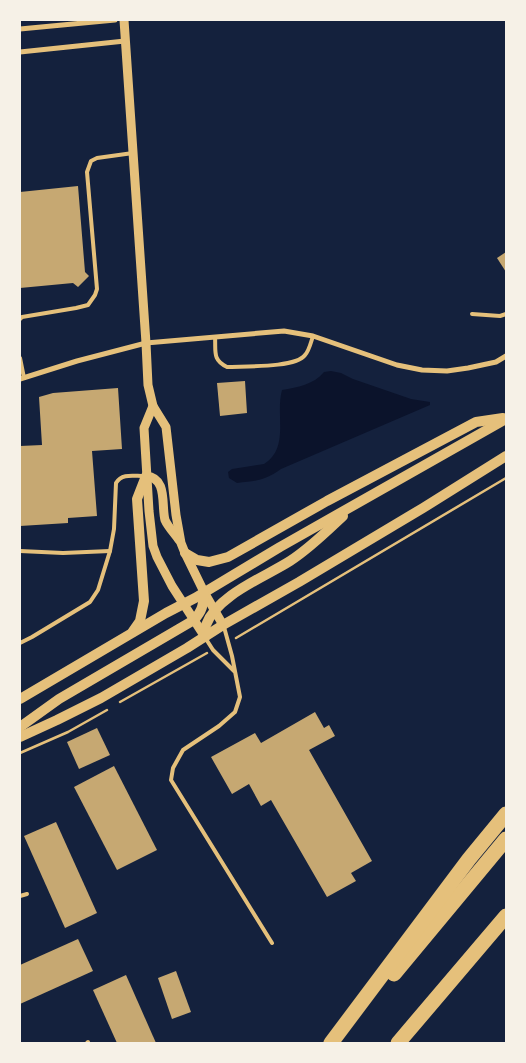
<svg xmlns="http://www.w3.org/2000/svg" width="526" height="1063" font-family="'Exo 2',sans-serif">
<rect width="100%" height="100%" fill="#14213d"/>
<path fill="#0b132b" d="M331,371L341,373L353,379L411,399L430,402V405L281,469C264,481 256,481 237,483L229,478L228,472L232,469L264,464C290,448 275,415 282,390C298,387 313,385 324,372Z"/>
<g fill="#c6a872">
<polygon points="78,186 85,272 89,276 78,287 73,283 20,288 20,192"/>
<polygon points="506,252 506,272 497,258"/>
<polygon points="245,381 247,413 220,416 217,383"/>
<polygon points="118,388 122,449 92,451 97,516 68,518 68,523 20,526 20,446 42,445 39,397 53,393"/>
<polygon points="315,712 324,728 329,725 335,736 309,750 372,861 351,873 356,881 327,897 271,800 261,806 249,784 232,794 211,757 255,733 261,743"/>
<polygon points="97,728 110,755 79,769 67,742"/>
<polygon points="114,766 157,850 117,870 74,787"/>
<polygon points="56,822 97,913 65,928 24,836"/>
<polygon points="78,939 93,971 20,1004 20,965"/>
<polygon points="176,971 191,1012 172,1019 158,978"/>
<polygon points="126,975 156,1043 117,1043 93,990"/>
</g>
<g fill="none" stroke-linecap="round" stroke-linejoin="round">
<g stroke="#e5c07b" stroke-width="2.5">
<polyline points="236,638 506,478"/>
<polyline points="120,702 207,653"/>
<polyline points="20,753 68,732 107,710"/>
</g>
<g stroke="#e5c07b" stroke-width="4">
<polyline points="472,314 500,316 506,314"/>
<polyline points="20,319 22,317 76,308 88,305 95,295 97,289 87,172 91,161 97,158 133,153"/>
<path d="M215,337C216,351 212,360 227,367C244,366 296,368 305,355C309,351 311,342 313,336"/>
<polyline points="20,358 24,378"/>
<polyline points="20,551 63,553 110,551"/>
<polyline points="224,627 232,656 240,697 235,712 219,726 183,750 173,768 171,780 272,943"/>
<polyline points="206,639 213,650 234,671"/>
<path d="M20,643L32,637L90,602L98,590L110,551L114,529L116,483C122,473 133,476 144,476"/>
<polyline points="20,896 27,894"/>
<polyline points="87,1043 88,1042"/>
</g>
<g stroke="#e5c07b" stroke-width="5">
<polyline points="20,29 115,20"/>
<polyline points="20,52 125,41"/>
<polyline points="20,379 77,361 146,343 284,331 313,336 397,365 422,370 447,371 468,368 496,362 506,356"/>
</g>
<g stroke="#e5c07b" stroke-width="9">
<polyline points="124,20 146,343 148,385 153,406 166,427 176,515 181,543 185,553 204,592 223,625"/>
<polyline points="153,406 144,428 149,511 153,546 157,557 172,586 205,637"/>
<path d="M146,476C168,478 161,505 165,520C168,527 175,534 179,540"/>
</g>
<g stroke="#e5c07b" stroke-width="10">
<polyline points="185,553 197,560 209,562 228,557 327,501 476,422 503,418"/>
<polyline points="133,631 140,621 144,601 137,499 146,476"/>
<path d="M205,637C205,633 205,629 206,625C217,595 265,577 290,561C310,548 327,531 343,516"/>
<polyline points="20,699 166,613 195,598 280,547 506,419"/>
<path d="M20,727L59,699L194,620C203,610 203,605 204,592"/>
<polyline points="20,737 57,720 101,698 187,648 223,625 299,582 423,508 506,456"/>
</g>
<g stroke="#e5c07b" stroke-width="15">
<polyline points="394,974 506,839"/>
<polyline points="331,1043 469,859 506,814"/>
<polyline points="398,1043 506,916"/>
</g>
</g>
<rect width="526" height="1063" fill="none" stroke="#f6f1e7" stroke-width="42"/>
</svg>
